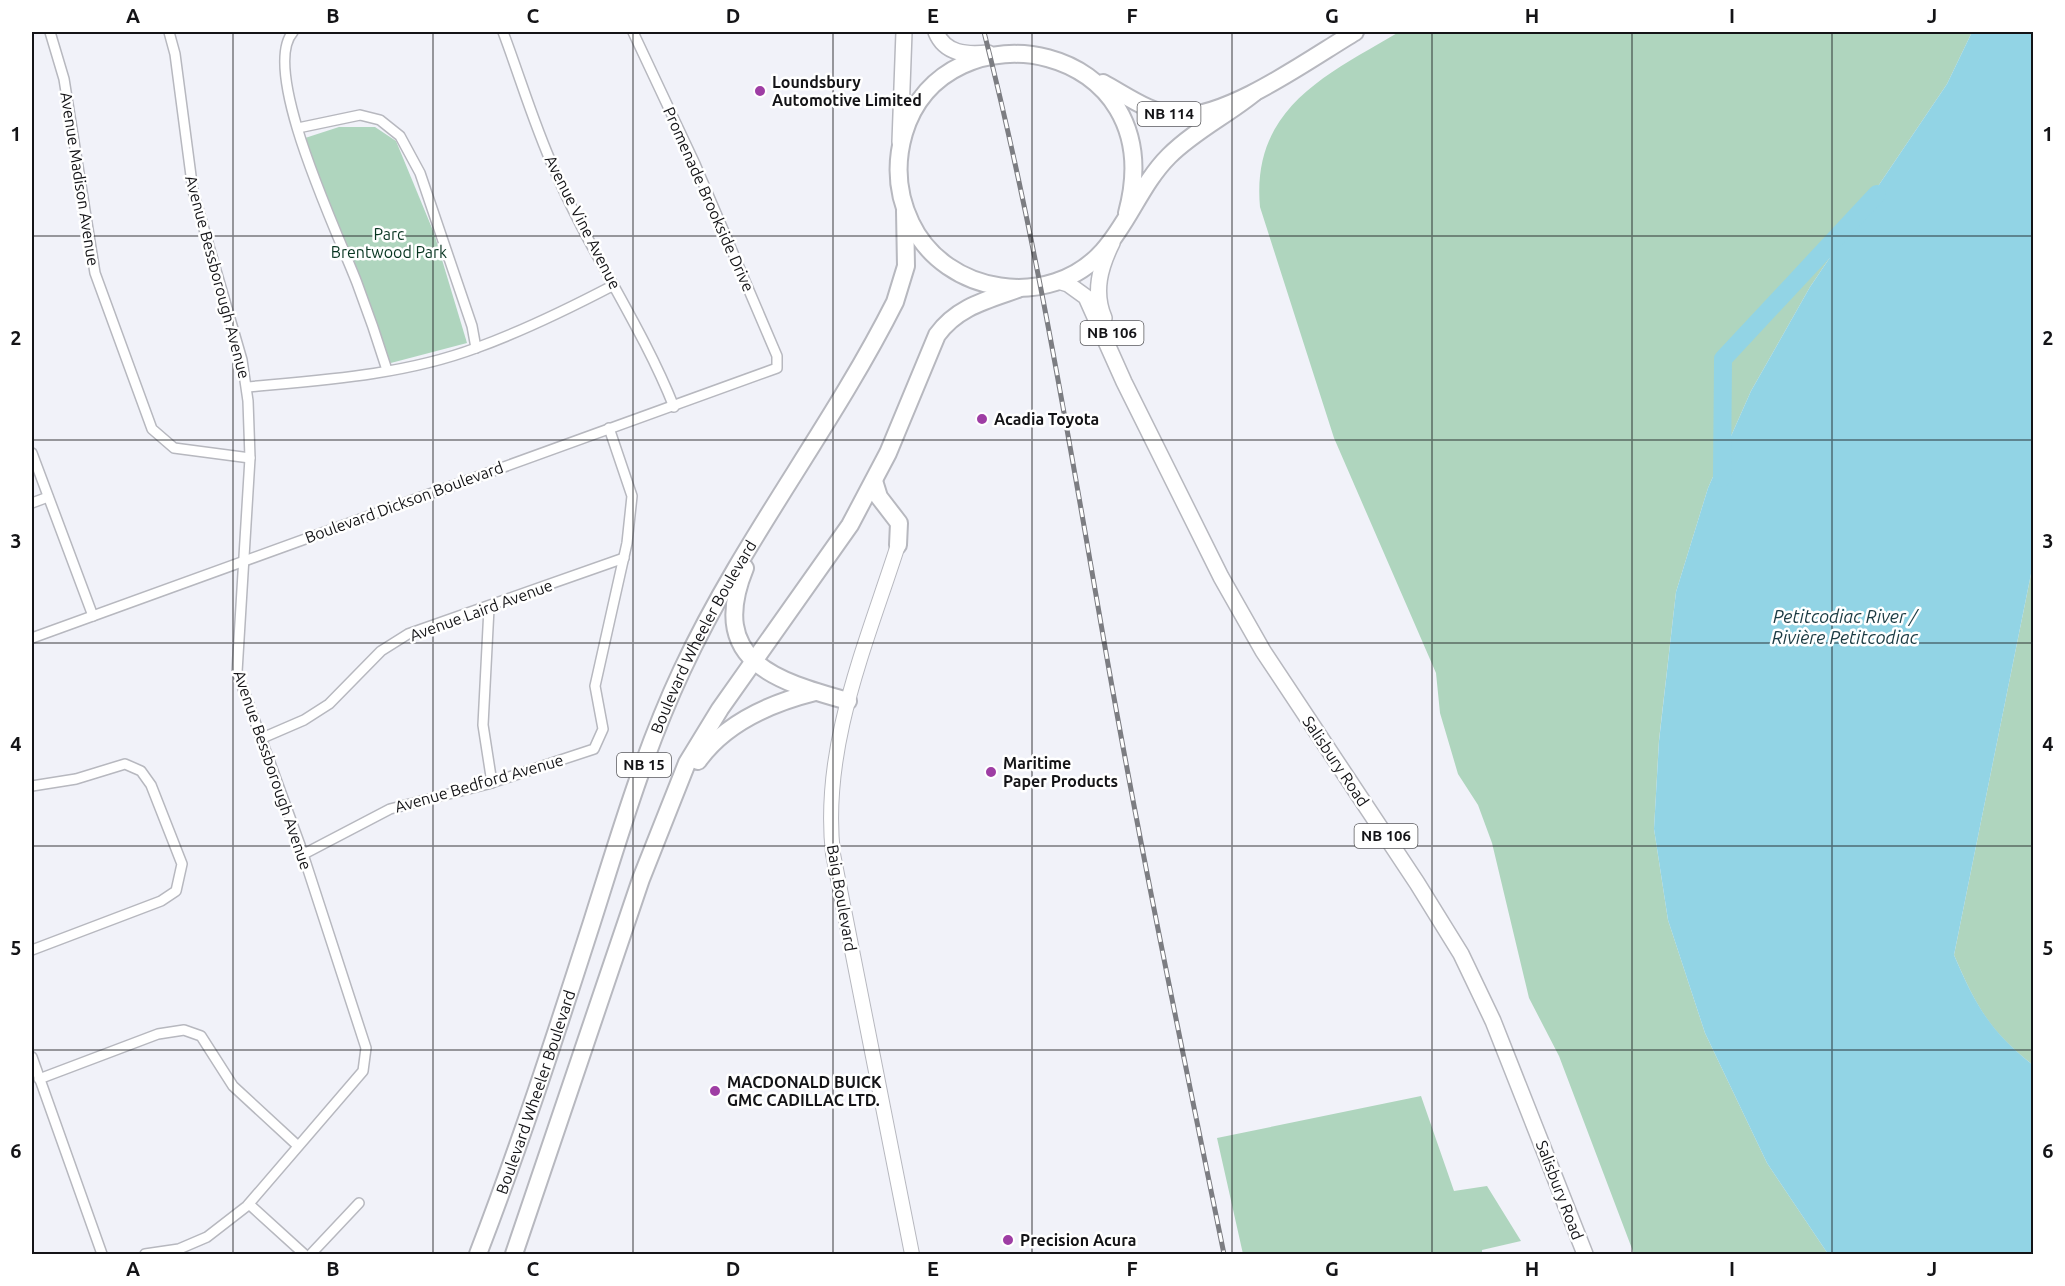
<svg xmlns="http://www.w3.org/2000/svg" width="2065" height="1286" font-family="Ubuntu,sans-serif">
<rect width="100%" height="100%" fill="#f1f2f9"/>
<g fill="#afd5be">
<path d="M1399,32H1972L1947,84L1810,287L1751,391L1708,488L1676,592L1659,740L1654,829L1668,920L1705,1033L1767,1163L1828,1254H1634L1559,1056L1529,998L1492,843L1478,805L1458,774L1440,713L1436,673L1334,438L1260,207C1251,108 1326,75 1399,32Z"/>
<polygon points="339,127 375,127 396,141 434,233 467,343 387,364 302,139"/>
<path d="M2033,564V1065C1989,1031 1976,1006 1954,955Z"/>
<polygon points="1421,1096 1454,1191 1487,1186 1521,1241 1482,1250 1482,1254 1243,1254 1217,1138"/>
</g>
<path fill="#92d4e5" d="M1972,32H2033V564L1954,955C1976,1006 1990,1031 2033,1065V1254H1828L1767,1163L1705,1033L1668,920L1654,829L1659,741L1676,592L1708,488L1751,391L1810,287L1947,84Z"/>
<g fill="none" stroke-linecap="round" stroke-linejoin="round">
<polyline stroke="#92d4e5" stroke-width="18" points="1722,478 1723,359 1877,194"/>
<g stroke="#b7b8bf" stroke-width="12">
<g id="street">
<polyline points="50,32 64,79 95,273 152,429 174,448 250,458"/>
<path d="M293,32C259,70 340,238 357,283C368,312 378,341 387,370"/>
<path d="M503,32C520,77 534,125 554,169C589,251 641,324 674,407"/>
<polyline points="298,128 360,115 380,120 400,136 420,173 472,326 476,348"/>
<path d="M247,387C323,380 404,375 476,348C523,331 570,308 614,285"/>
<polyline points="32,453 93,616"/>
<polyline points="32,503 48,497"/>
<polyline points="489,608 483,725 492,783"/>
<polyline points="32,638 777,368 777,356 695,164 633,32"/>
<polyline points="260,739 304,720 329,704 381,651 408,634 624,558"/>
<polyline points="32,786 76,779 125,764 141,771 151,785 182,864 176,891 161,901 32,950"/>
<polyline points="302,855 390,809 488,784 594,749 603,729 595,686 627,543 632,496 609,428"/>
<polyline points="32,1057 102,1254"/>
<polyline points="39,1079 158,1034 184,1030 201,1036 233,1086 298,1146"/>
<polyline points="249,1204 304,1254"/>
<polyline points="145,1254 179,1249 207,1237 247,1206 363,1071 366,1048 300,845 237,672 250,458 248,401 242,360 193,191 175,54 169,32"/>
<polyline points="311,1254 359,1203"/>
</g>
</g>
<g stroke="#b7b8bf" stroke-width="16">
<path id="secondary" d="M898,545C866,645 821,747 833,854L912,1254"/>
</g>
<g stroke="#b7b8bf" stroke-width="18">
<g id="primary">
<path d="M936,32C945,54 966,55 988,53"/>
<polyline points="900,142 904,32"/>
<polyline points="1058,281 1068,284 1086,297 1124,382 1221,577 1263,651 1417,883 1461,954 1493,1021 1585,1254"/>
<path d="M1104,318C1093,292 1100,267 1112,243"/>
</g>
</g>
<g stroke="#b7b8bf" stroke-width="20">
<g id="highway">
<path d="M1103,83C1127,96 1151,114 1178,116C1229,118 1311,58 1355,32"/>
<path d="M1127,213C1174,40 944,0 904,133C895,164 897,194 911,223C945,295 1050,311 1103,251C1129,222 1141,184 1169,156C1194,131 1227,115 1254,93"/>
<polyline points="874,481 879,497 899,523 898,545"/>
<path d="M745,568C707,661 776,681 848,701"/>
<path d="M698,761C725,723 771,703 815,692"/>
<path id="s1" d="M478,1254C520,1145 556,1034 592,922C619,837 644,751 682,670C742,541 831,429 895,302L906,266L905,211"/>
<path d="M514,1254L641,879L687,763L720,709L850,525L888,453L937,335C957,307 987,300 1018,289"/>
</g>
</g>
<use href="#street" stroke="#fff" stroke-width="9"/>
<use href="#secondary" stroke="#fff" stroke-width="14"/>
<use href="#primary" stroke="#fff" stroke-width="15"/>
<use href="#highway" stroke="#fff" stroke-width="16"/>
<g stroke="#7c7d82" stroke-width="5">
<path id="rail" d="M984,32C1037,240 1071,453 1108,664C1143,862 1184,1058 1224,1254"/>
</g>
<use href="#rail" stroke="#fff" stroke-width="3" stroke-dasharray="9" stroke-linecap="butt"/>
</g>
<path fill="none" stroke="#141417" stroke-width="1.5" stroke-opacity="0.55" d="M233,32V1254M433,32V1254M633,32V1254M833,32V1254M1032,32V1254M1232,32V1254M1432,32V1254M1632,32V1254M1832,32V1254M32,236H2034M32,440H2034M32,643H2034M32,846H2034M32,1050H2034"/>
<g fill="#9e3da4" stroke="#fff" stroke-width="2">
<circle cx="760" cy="91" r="6"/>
<circle cx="982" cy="419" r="6"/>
<circle cx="991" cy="772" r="6"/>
<circle cx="715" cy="1091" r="6"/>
<circle cx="1008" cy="1240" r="6"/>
</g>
<g text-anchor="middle" stroke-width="5" stroke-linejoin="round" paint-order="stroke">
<g fill="#fff" stroke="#5a5a5d" stroke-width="1.5">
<rect x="1137.5" y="102" width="63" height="24" rx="4.5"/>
<rect x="1080.5" y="321" width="63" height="24" rx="4.5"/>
<rect x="617" y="753" width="54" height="24" rx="4.5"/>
<rect x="1354.5" y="824" width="63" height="24" rx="4.5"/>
</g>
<g font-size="15" font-weight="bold" fill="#141417">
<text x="1169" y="119">NB 114</text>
<text x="1112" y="338">NB 106</text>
<text x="644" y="770">NB 15</text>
<text x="1386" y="841">NB 106</text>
</g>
<g font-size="16" font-weight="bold" fill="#141417" stroke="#fff" text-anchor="start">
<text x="772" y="88">Loundsbury<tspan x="772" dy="18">Automotive Limited</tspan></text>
<text x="994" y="425">Acadia Toyota</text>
<text x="1003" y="769">Maritime<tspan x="1003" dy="18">Paper Products</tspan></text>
<text x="727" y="1088">MACDONALD BUICK<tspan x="727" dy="18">GMC CADILLAC LTD.</tspan></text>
<text x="1020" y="1246">Precision Acura</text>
</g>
<g font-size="16" fill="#141417" stroke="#fff">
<text transform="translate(80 179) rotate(81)" y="6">Avenue Madison Avenue</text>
<text transform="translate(709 199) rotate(66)" y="6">Promenade Brookside Drive</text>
<text transform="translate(583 222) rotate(63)" y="6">Avenue Vine Avenue</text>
<text transform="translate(218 277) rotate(75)" y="6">Avenue Bessborough Avenue</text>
<text transform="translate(404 502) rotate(-20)" y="6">Boulevard Dickson Boulevard</text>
<text transform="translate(481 610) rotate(-20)" y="6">Avenue Laird Avenue</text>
<text dy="6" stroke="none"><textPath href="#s1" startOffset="658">Boulevard Wheeler Boulevard</textPath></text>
<text transform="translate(1336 761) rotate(56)" y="6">Salisbury Road</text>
<text transform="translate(273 770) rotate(71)" y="6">Avenue Bessborough Avenue</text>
<text transform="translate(479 783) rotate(-16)" y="6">Avenue Bedford Avenue</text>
<text transform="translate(842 898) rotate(80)" y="6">Baig Boulevard</text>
<text dy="6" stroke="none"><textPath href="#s1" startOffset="172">Boulevard Wheeler Boulevard</textPath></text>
<text transform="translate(1560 1190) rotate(69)" y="6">Salisbury Road</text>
</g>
<g font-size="16" fill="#083521" stroke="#fff">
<text x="389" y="240">Parc<tspan x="389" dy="18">Brentwood Park</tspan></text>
</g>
<g font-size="18" font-style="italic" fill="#1a3a42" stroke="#fff">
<text x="1845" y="623">Petitcodiac River /<tspan x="1845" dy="21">Rivière Petitcodiac</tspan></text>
</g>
</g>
<rect width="2065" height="1286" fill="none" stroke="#ffffff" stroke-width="66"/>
<rect x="33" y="33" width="1999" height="1220" fill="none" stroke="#141417" stroke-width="2"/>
<g font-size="20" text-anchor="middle" font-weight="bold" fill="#141417">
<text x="133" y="23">A</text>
<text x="333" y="23">B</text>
<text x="533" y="23">C</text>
<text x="733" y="23">D</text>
<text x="933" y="23">E</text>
<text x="1132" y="23">F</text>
<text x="1332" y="23">G</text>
<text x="1532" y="23">H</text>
<text x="1732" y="23">I</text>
<text x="1932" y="23">J</text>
<text x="16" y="141">1</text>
<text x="2048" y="141">1</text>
<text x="16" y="345">2</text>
<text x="2048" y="345">2</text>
<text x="16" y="548">3</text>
<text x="2048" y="548">3</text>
<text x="16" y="751">4</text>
<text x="2048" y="751">4</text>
<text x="16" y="955">5</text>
<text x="2048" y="955">5</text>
<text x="16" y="1158">6</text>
<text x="2048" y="1158">6</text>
<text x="133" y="1276">A</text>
<text x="333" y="1276">B</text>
<text x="533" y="1276">C</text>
<text x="733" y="1276">D</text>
<text x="933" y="1276">E</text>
<text x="1132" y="1276">F</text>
<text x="1332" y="1276">G</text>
<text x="1532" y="1276">H</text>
<text x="1732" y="1276">I</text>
<text x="1932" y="1276">J</text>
</g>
</svg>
